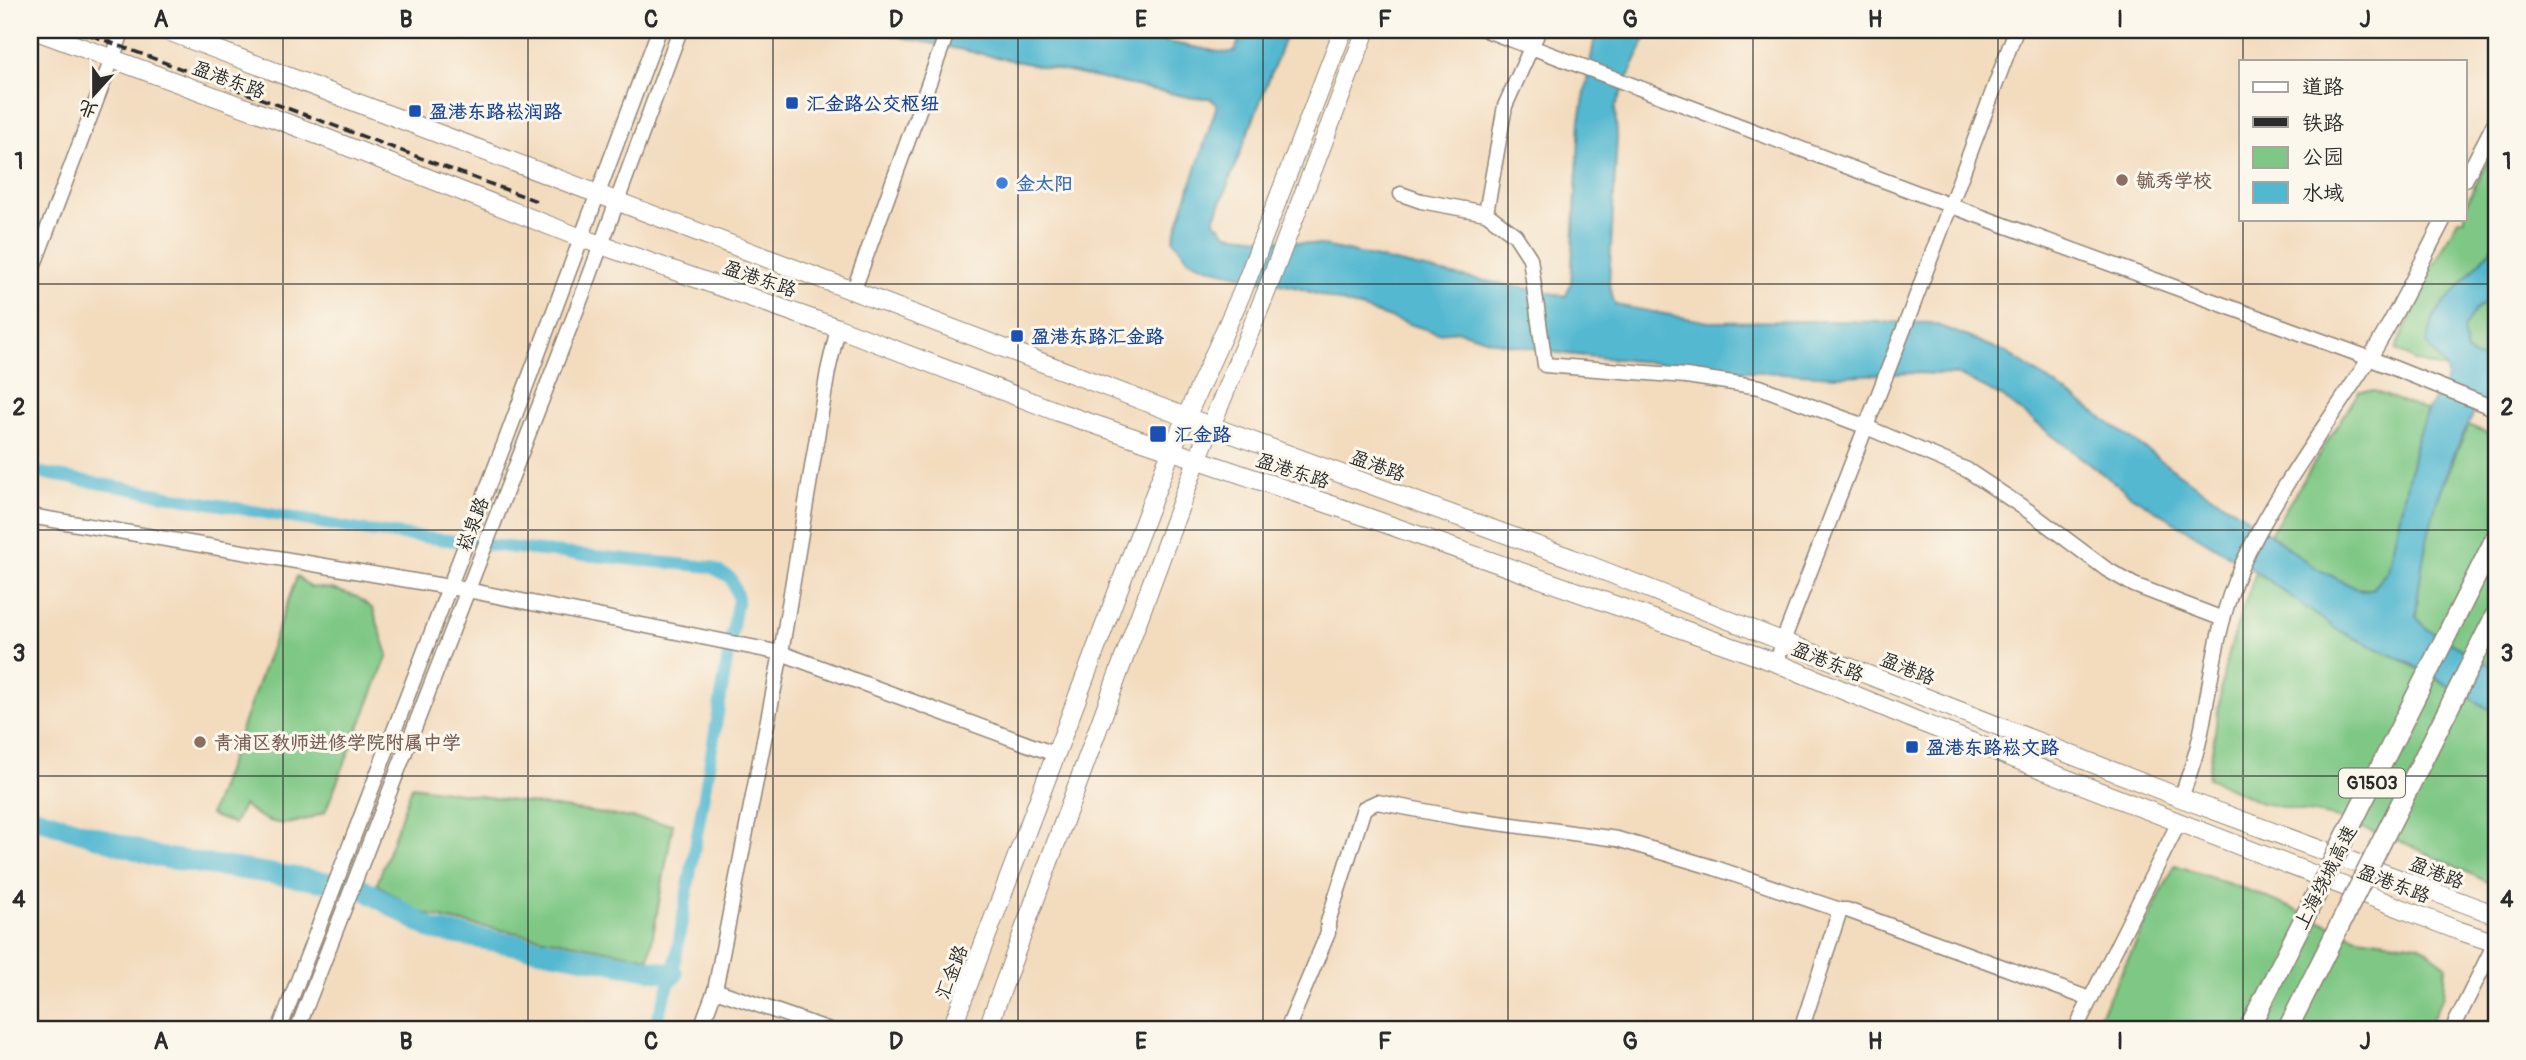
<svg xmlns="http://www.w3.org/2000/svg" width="2526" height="1060" font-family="Pangolin,'LXGW WenKai TC',sans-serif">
<rect width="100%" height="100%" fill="#fbf7ec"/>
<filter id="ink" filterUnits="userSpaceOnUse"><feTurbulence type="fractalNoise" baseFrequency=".0143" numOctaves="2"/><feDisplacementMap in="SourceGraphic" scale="14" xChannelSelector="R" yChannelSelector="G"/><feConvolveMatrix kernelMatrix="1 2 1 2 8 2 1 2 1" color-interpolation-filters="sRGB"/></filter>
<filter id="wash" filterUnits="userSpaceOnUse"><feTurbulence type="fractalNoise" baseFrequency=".00686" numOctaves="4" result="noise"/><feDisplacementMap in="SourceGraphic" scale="28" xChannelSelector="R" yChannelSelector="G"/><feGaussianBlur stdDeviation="1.57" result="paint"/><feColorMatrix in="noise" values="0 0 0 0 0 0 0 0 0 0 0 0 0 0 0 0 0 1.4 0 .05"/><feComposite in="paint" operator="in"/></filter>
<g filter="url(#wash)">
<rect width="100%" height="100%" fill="#f3dbbe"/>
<g fill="#7ec784" stroke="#547958" stroke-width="2">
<polygon points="2496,144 2496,244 2434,315 2427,344 2446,369 2415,361 2396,349 2430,273 2458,219 2465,219 2465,206"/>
<path d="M2496,300V380L2488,361L2474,357L2466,351L2463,329C2474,312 2476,304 2496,300Z"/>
<path d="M2359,391H2374L2427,411L2417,438L2388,570L2372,589C2339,592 2296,554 2270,534Z"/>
<polygon points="2468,425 2496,437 2496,669 2428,630 2416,617 2418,585 2433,510"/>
<polygon points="2256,572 2382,649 2496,713 2496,879 2490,883 2407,844 2329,816 2262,803 2208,778 2224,671 2239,619"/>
<path d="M297,576L310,587L332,589L357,597L373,609L388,655L325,812C290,827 273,830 243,805L234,824L210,815Z"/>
<polygon points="412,786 673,824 649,958 448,920 420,912 377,884"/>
<polygon points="2175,865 2261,895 2357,937 2419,945 2446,965 2444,995 2426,1030 2096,1030 2095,1025"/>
</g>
<path fill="#52b8d0" stroke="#3e727e" stroke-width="2" d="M867,30H1101L1226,53L1235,51L1243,30H1288L1214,220L1227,234L1320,245L1448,274L1566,296L1571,282L1580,120L1596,30H1649L1615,107L1617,136L1609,284L1615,305L1709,322L1831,321L1931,323L1953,331L2007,353L2073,397L2198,487L2251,520L2312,566L2359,590L2372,589L2388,570L2417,438L2427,411L2447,379L2446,369L2427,344L2434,315L2496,244V300C2476,304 2474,312 2463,329L2466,351L2474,357L2488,361L2496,381C2487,396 2475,410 2467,426C2437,486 2421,551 2416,617L2428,630L2496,669V713L2409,663L2337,630L2264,577L2129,494L2002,397L1959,375L1916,373L1836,376L1727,370L1566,354L1496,342L1459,331L1437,333L1298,288L1213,269L1189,260L1173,239L1217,105L1210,98H1193Z"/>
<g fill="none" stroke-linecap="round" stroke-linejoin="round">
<polyline stroke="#52b8d0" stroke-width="12" points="30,471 360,530 542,551 711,567 731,578 738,598 673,974 653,1030"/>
<polyline stroke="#52b8d0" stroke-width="21" points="30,816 159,857 360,887 433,930 673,974"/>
</g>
</g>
<g filter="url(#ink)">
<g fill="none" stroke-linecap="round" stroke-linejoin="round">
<g stroke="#8f8374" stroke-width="17">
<g id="minor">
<polyline points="1486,30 1949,205 2369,358 2496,409"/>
<polyline points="2465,180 2496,120"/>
<polyline points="1401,194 1421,201 1486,213 1515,235 1530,258 1545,365 1686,376 1760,387 1864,426 1967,470 2030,512 2106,569 2134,585 2223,619"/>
<polyline points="1486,213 1505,106 1539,30"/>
<polyline points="30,275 123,30"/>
<polyline points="853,292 948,30"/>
<polyline points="30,516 467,590 781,653 1057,755"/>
<polyline points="1777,663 1783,641 1910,313 2016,30"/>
<path d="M2181,798C2189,775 2198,752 2202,727C2212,673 2218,618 2241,567C2275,493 2325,428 2369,359C2397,315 2419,266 2444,219"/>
<polyline points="715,990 830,1030"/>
<polyline points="279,1030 505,442 659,30"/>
<polyline points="297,1030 587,283 680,30"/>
<polyline points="700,1030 715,990 781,653 828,371 838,328"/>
<polyline points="1287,1030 1328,933 1328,922 1364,808 1377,802 1461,818 1617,839 1715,868 1840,910 1847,910 2090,999"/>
<polyline points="1801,1030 1840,910"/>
<polyline points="2075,1030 2179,822"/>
<polyline points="2452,1030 2496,941"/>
</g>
</g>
<g stroke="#8f8374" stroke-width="20">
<g id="major">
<polyline points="34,30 295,126 581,238 838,328 1058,412 1361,515 1777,663 1920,722 2457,930 2496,943"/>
<polyline points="165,30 1186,417 1571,558 2181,798 2496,915"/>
<polyline points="951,1030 1171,451 1243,290 1343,30"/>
<polyline points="987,1030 1197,460 1265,295 1366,30"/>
</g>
</g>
<use href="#minor" stroke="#fff" stroke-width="14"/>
<use href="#major" stroke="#fff" stroke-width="18"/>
<polyline stroke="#2b2b2b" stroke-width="3.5" stroke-dasharray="10 5" stroke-linecap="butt" points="77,30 539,202"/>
<g stroke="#8f8374" stroke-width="22" stroke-linecap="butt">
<g id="highway-bridge">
<polyline points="2248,1030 2496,537"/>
<polyline points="2287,1030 2496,614"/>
</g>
</g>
<use href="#highway-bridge" stroke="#fff" stroke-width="19"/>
</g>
</g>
<path fill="none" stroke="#2b2b2b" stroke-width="2" stroke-opacity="0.55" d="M283,30V1030M528,30V1030M773,30V1030M1018,30V1030M1263,30V1030M1508,30V1030M1753,30V1030M1998,30V1030M2243,30V61M2243,219V1030M30,284H2496M30,530H2496M30,776H2496"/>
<g fill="#1a4fb4" stroke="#fbf7ec" stroke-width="2.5">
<rect x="785" y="96" width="14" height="14" rx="3.5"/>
<rect x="408" y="104" width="14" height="14" rx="3.5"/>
<rect x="1010" y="329" width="14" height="14" rx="3.5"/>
<rect x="1149" y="425" width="18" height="18" rx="3.5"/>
<rect x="1905" y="740" width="14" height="14" rx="3.5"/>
</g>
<g fill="#8d6e63" stroke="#fbf7ec" stroke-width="2.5">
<circle cx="2122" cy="180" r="7"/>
<circle cx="200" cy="742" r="7"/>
</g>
<circle fill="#3f7fe0" stroke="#fbf7ec" stroke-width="2.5" cx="1002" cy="183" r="7"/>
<g text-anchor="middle" stroke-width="6" stroke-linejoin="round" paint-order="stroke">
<rect fill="#fbf7ec" stroke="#696865" stroke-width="2" x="2339" y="768.5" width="66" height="29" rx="5"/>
<g font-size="18" font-weight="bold" fill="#2b2b2b">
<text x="2372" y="789">G1503</text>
</g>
<g font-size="19" fill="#2b2b2b" stroke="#fbf7ec">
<text transform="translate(229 79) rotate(20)" y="7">盈港东路</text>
<text transform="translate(760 278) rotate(19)" y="7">盈港东路</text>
<text transform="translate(1378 465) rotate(20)" y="7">盈港路</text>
<text transform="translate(1293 470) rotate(18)" y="7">盈港东路</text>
<text transform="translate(472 524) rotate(-69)" y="7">崧泉路</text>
<text transform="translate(1828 661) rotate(22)" y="7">盈港东路</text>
<text transform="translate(1908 668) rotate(22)" y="7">盈港路</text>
<text transform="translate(2437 872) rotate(21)" y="7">盈港路</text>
<text transform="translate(2325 877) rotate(-63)" y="7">上海绕城高速</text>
<text transform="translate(2394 883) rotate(21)" y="7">盈港东路</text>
<text transform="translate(951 972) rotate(-69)" y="7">汇金路</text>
</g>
<g font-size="19" font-weight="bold" fill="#164399" stroke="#fbf7ec" text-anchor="start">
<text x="806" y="110">汇金路公交枢纽</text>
<text x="429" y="118">盈港东路崧润路</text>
<text x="1031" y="343">盈港东路汇金路</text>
<text x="1174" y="441">汇金路</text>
<text x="1926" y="754">盈港东路崧文路</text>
</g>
<g font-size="19" font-weight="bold" fill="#785e54" stroke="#fbf7ec" text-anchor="start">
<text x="2136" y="187">毓秀学校</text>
<text x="214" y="749">青浦区教师进修学院附属中学</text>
</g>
<g font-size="19" font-weight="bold" fill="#366cbe" stroke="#fbf7ec" text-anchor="start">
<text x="1016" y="190">金太阳</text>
</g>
</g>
<rect width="2526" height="1060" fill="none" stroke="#fbf7ec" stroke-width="77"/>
<rect x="2239" y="60" width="228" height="161" fill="#fbf7ec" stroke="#a8a59f" stroke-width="2"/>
<rect x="2253" y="82" width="35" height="10" fill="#ffffff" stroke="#a8a59f" stroke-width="2"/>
<text x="2302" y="94" font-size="21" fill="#2b2b2b">道路</text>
<rect x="2253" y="117" width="35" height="10" fill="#2b2b2b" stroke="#a8a59f" stroke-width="2"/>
<text x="2302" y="130" font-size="21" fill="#2b2b2b">铁路</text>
<rect x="2253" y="147" width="35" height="21" fill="#7ec784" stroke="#a8a59f" stroke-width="2"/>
<text x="2302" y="164" font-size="21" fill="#2b2b2b">公园</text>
<rect x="2253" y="182" width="35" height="21" fill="#52b8d0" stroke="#a8a59f" stroke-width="2"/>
<text x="2302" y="200" font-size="21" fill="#2b2b2b">水域</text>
<g transform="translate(94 94) rotate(201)" stroke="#fbf7ec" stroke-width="5" paint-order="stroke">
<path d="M0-5L12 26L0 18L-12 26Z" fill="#2b2b2b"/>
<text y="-10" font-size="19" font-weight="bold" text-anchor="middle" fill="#2b2b2b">北</text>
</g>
<rect x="38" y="38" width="2450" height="983" fill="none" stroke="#2b2b2b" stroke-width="2.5"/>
<g font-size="23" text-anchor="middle" font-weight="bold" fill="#2b2b2b">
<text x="161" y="27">A</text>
<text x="406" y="27">B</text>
<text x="651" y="27">C</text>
<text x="896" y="27">D</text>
<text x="1141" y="27">E</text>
<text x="1385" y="27">F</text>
<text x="1630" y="27">G</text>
<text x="1875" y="27">H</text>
<text x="2120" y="27">I</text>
<text x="2365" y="27">J</text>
<text x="19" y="169">1</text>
<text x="2507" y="169">1</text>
<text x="19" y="415">2</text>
<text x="2507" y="415">2</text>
<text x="19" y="661">3</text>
<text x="2507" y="661">3</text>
<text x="19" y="907">4</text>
<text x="2507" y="907">4</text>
<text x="161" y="1049">A</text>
<text x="406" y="1049">B</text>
<text x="651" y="1049">C</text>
<text x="896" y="1049">D</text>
<text x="1141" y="1049">E</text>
<text x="1385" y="1049">F</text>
<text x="1630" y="1049">G</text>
<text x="1875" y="1049">H</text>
<text x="2120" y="1049">I</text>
<text x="2365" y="1049">J</text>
</g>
</svg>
